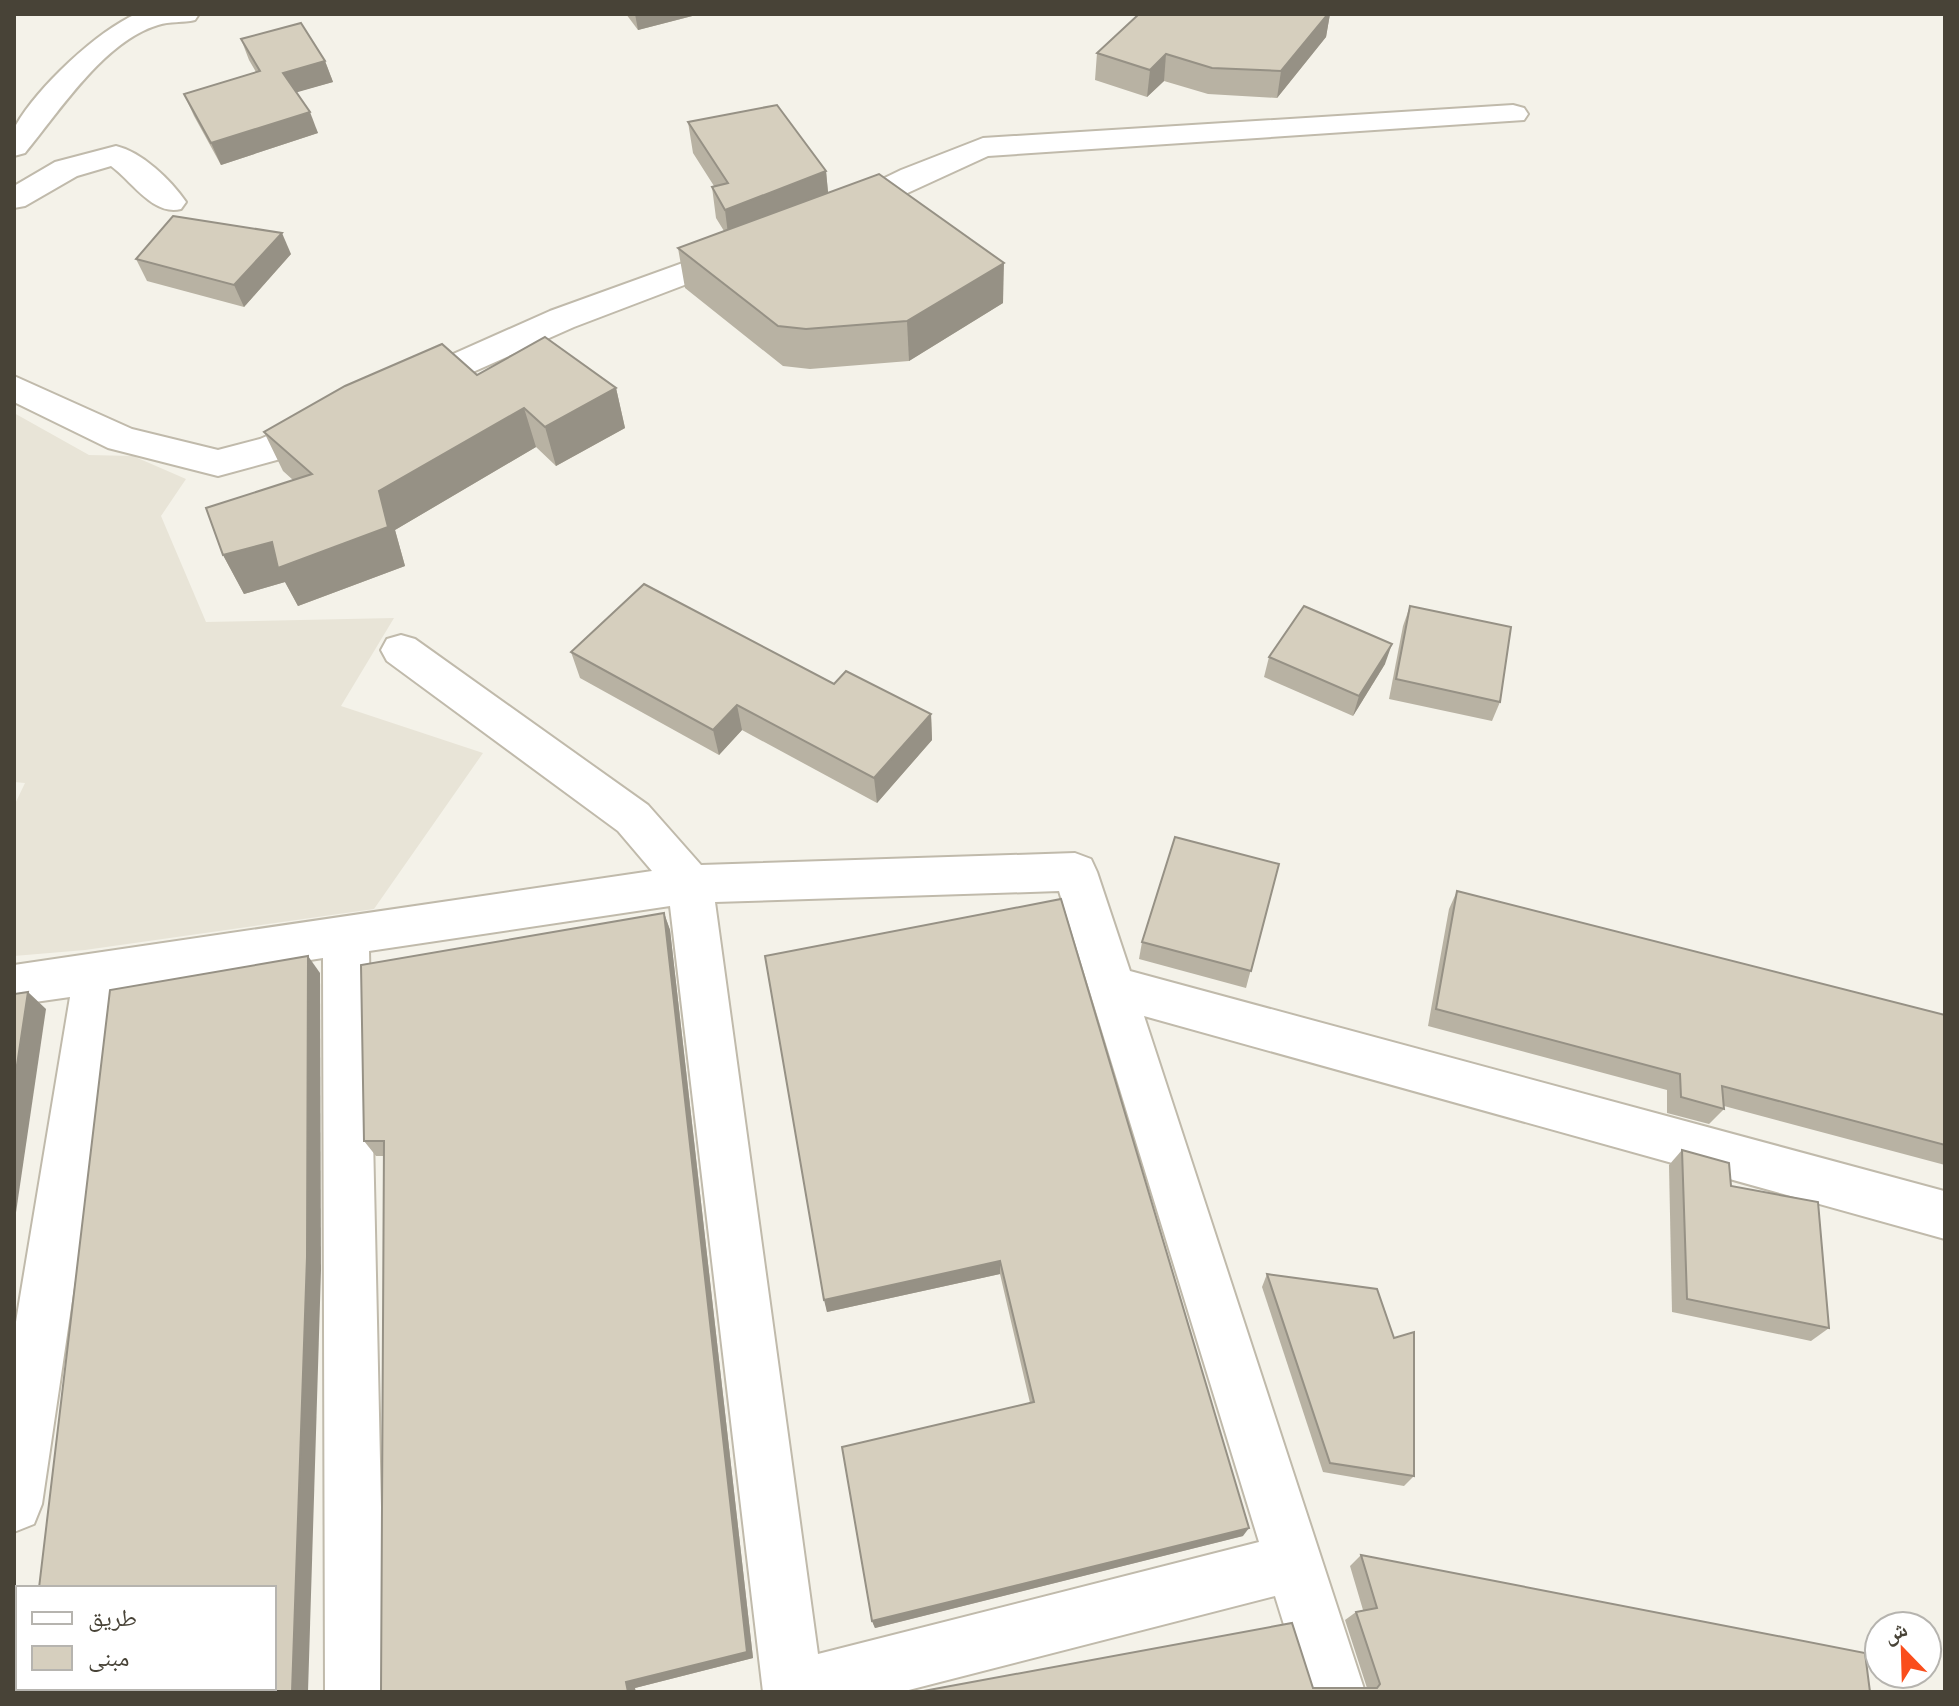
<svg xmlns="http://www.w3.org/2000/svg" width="1959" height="1706" font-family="'Space Grotesk','Noto Naskh Arabic',sans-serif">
<rect width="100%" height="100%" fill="#f4f2e9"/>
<polygon fill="#e8e4d7" points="14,413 89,455 133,456 186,479 161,516 206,622 394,618 341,706 483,753 374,909 85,950 14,956 14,806 25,783 14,782"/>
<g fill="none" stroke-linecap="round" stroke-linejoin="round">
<g stroke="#c0baab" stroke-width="4">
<g id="minor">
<path d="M136,14H199L195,20C183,23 170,21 158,25C104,41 59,112 25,153L14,156C14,147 12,133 16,125C38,87 96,32 136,14Z"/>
<polygon points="1513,105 1524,108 1528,114 1524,120 988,156 853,218 842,221 831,218 826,211 831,204 901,170 983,138"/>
<path d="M116,146C142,152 171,180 186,202L181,209C153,216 133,182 111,166L77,176L25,206L14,208V186L55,162Z"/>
<polygon points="738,243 750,246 754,253 750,260 574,327 421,395 409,399 397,395 391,387 397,379 550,311"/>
<polygon points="14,376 132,429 218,450 260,439 315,415 328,412 341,415 346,424 341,433 284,458 218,476 108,448 14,402"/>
<path d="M401,635L415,639L648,805L701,865L1075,853L1091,859L1097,872L1130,971L1944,1191L1945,1239L1144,1016L1365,1692H1305L1275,1596L901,1692H763L670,906L369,951L385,1692H325L323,958L118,990L42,1504L34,1524L14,1532V1334L70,997L14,1005V965L652,871L618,831L387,661L381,650L387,639ZM1059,891L1259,1542L818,1654L715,902Z"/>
</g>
</g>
<use href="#minor" fill="#fff" fill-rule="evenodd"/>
</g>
<g fill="#b8b2a3">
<polygon points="626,14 700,14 638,30"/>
<polygon points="1139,14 1330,14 1326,37 1277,98 1208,94 1164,81 1147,97 1095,80 1097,53"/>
<polygon points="241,39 325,61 333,82 296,92 318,133 221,165 194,116 184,94 256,72 249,60"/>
<polygon points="688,122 826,171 828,193 1003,303 909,361 810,369 783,366 685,288 678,248 724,231 716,218 712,187 714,186 693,153"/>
<polygon points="291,254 244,307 147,281 136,259"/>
<polygon points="477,375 616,388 625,428 556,466 536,447 395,530 405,566 298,606 285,582 244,594 223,555 293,480 283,471 264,432"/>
<polygon points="1410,606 1500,702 1492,721 1389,699 1403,626"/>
<polygon points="571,652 834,684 931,714 932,740 877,803 742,730 719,755 580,678"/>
<polygon points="1269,657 1385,664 1353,716 1264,677"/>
<polygon points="1279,864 1246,988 1139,959 1142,942"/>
<polygon points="1457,891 1945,1015 1945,1165 1724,1106 1724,1109 1709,1124 1667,1113 1667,1090 1428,1026 1449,909"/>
<polygon points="664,913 670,930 753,1658 635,1688 384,1156 376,1156 364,1141"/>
<polygon points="765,956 1243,1536 875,1628 872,1621 1030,1403 1000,1274 827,1312"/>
<polygon points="1682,1150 1829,1328 1811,1341 1672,1312 1669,1165"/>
<polygon points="1267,1274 1414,1476 1404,1486 1323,1472 1262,1287"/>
<polygon points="1361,1555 1865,1653 1870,1692 918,1692 1292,1623 1313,1688 1367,1688 1345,1620 1356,1612 1363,1610 1350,1566"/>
</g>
<g fill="#969185">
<polygon points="635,14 700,14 638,30"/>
<polygon points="1328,14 1330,14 1326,37 1277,98 1281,71"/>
<polygon points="1166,54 1164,81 1147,97 1150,70"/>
<polygon points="325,61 333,82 291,94 283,73"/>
<polygon points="310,112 318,133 221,165 211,143"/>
<polygon points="826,171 829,202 729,242 725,210"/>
<polygon points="282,233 291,254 244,307 234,285"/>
<polygon points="1004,263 1003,303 909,361 907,321"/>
<polygon points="616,388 625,428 556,466 545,427"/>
<polygon points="524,408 536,447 395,530 405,566 298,606 285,582 244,594 223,555 379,491"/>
<polygon points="1392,644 1385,664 1353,716 1359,696"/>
<polygon points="737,705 742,730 719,755 713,730"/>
<polygon points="931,714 932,740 877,803 874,778"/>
<polygon points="664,913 670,930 753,1658 635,1688 636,1692 628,1692 626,1682"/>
<polygon points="308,956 320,973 321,1270 308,1692 292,1692"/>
<polygon points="28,992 46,1009 14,1226 14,1085"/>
<polygon points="1000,1261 1000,1274 827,1312 824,1300"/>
<polygon points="1249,1528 1243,1536 875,1628 872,1621"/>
</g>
<g fill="#d6cfbe" stroke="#969185" stroke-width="2">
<polygon points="1139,14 1328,14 1281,71 1212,68 1166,54 1150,70 1097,53"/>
<polygon points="301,23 325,61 283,73 310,112 211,143 184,94 260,71 241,39"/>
<polygon points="777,105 826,171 725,210 712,187 728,183 688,122"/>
<polygon points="879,174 1004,263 907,321 806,329 778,326 678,248"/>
<polygon points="173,216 282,233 234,285 136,259"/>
<polygon points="545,337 616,388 545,427 524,408 379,491 388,527 278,568 272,542 223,555 206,508 312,474 264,432 345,386 442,344 477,375"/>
<polygon points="644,584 834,684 846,671 931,714 874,778 737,705 713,730 571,652"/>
<polygon points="1304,606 1392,644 1359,696 1269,657"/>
<polygon points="1410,606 1511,627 1500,702 1396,679"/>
<polygon points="1175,837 1279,864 1251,971 1142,942"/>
<polygon points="1457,891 1945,1015 1945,1145 1722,1086 1724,1109 1681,1097 1680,1074 1436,1009"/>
<polygon points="1061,899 1249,1528 872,1621 842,1447 1034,1402 1000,1261 824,1300 765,956"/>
<polygon points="664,913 747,1652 626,1682 628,1692 381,1692 384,1141 364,1141 361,965"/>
<polygon points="308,956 307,1257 292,1692 27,1692 27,1688 274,1688 274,1588 39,1588 110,990"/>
<polygon points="28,992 14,1085 14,994"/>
<polygon points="1682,1150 1729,1163 1731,1186 1818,1202 1829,1328 1687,1299"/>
<polygon points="1267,1274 1377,1289 1394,1338 1414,1332 1414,1476 1330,1463"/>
<polygon points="1361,1555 1865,1653 1870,1692 918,1692 1292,1623 1313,1688 1377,1688 1380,1684 1356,1612 1377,1608"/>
</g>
<rect width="1959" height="1706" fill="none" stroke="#484337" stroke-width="32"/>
<rect x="16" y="1586" width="260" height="104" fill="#ffffff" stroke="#b6b4af" stroke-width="2"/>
<rect x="32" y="1612" width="40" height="12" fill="#ffffff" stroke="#b6b4af" stroke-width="2"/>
<text x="88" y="1626" font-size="24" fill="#484337">طريق</text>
<rect x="32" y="1646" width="40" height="24" fill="#d6cfbe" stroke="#b6b4af" stroke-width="2"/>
<text x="88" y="1666" font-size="24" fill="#484337">مبنى</text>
<g transform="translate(1903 1650) rotate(337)"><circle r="38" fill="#ffffff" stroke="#b6b4af" stroke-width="2"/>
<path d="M0-6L14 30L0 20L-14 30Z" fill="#fa4d1b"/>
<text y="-12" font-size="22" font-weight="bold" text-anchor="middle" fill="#484337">ش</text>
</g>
</svg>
